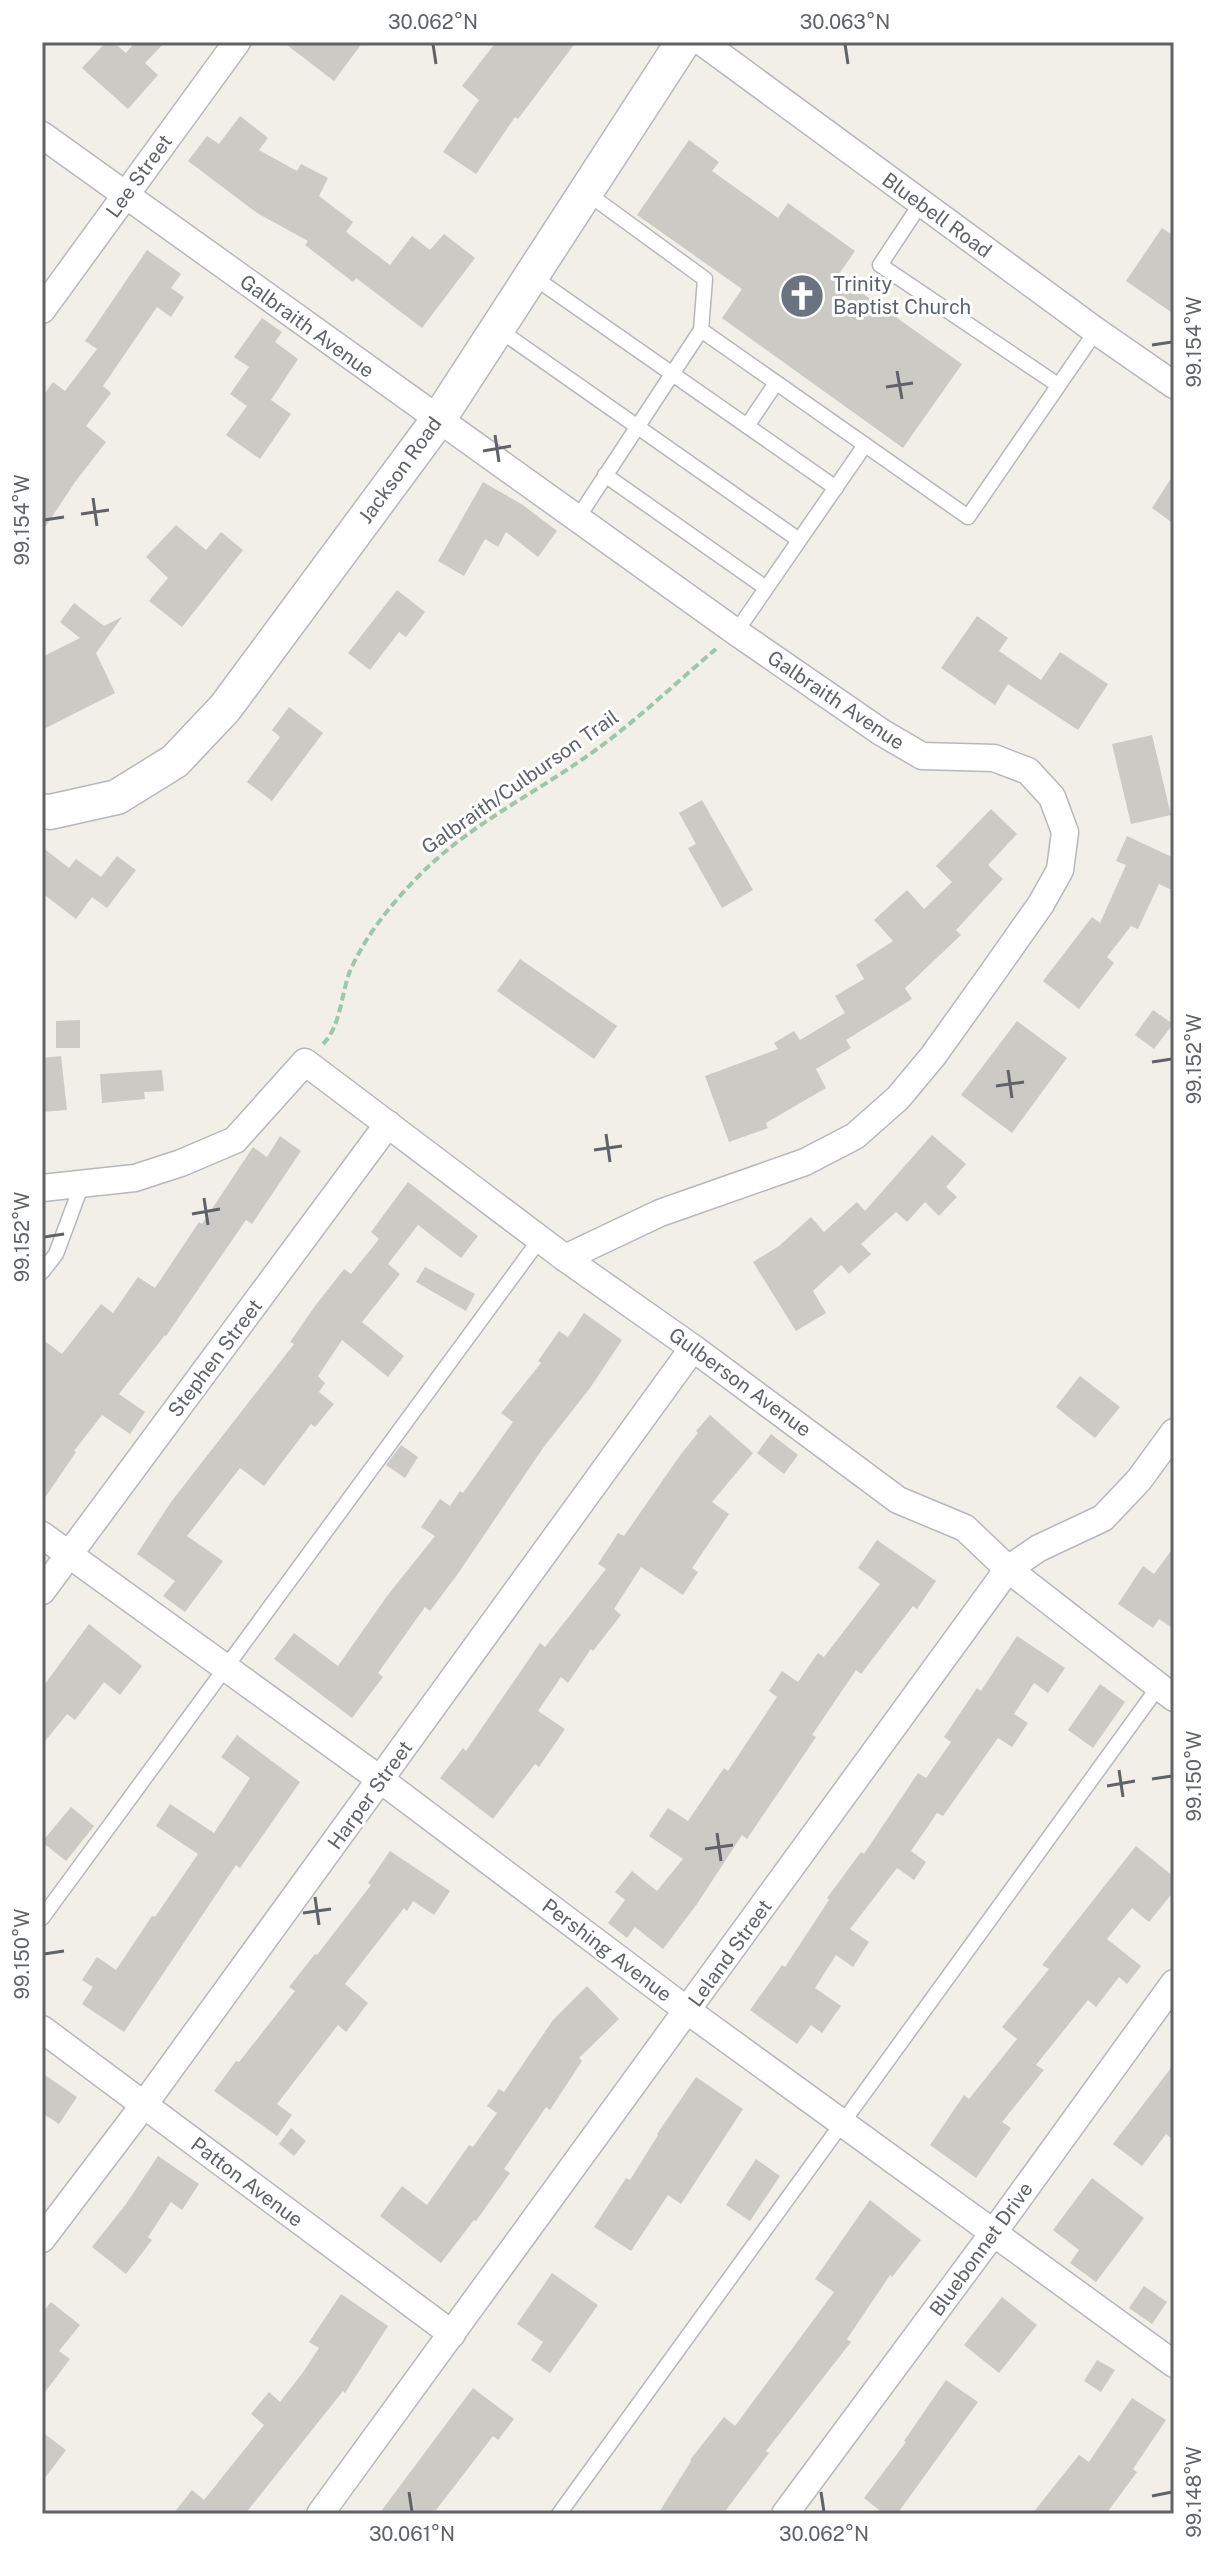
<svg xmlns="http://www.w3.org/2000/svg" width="1216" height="2556" font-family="'Public Sans',sans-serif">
<rect width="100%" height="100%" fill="#f1efe8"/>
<g fill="#cccac5">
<polygon points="106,42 113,42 126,53 135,42 165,42 145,63 158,75 128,109 82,68"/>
<polygon points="283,42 363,42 334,81"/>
<polygon points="496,42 576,42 518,119 515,117 476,174 443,152 479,100 462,86"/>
<polygon points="240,116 268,138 259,150 297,171 301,164 328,178 319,196 353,222 346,232 390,265 412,236 430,250 444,234 475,258 422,328 356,278 353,282 305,245 308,241 257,213 188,161 207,136 219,144"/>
<polygon points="689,140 719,162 712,171 778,218 788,203 855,251 839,274 854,284 852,286 962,364 903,448 722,318 742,289 637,215"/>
<polygon points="1162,228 1174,236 1174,314 1126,281"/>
<polygon points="147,250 181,274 171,288 184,297 171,317 157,307 103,386 111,393 86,426 106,442 75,482 42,532 42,397 53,382 65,391 97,349 85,341"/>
<polygon points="262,318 282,332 275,342 298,359 271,400 291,414 260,459 226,435 247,406 230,394 249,367 234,357"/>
<polygon points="1174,474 1174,524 1152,508"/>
<polygon points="483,482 523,505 557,531 538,557 506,532 498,547 485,539 464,576 438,561"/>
<polygon points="176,525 206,550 221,532 243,550 182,627 149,601 168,578 146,557"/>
<polygon points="397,590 425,612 406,637 399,632 370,670 348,653"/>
<polygon points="74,603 104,626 122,617 96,653 115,693 42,730 42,657 80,638 60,622"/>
<polygon points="977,616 1008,638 999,651 1041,680 1060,652 1108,684 1078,730 1008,684 995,705 941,668"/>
<polygon points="289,707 323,733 272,801 247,782 280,737 272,730"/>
<polygon points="1152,735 1171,815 1131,824 1112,744"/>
<polygon points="702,800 753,890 722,908 688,848 696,844 679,813"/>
<polygon points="991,809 1017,834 988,865 1003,879 956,930 961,935 905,988 912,999 846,1040 851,1048 816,1069 826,1088 766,1123 768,1128 729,1142 705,1076 778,1049 774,1043 794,1031 800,1040 845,1013 835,996 864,979 856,965 893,941 874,920 907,890 924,909 952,882 936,866"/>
<polygon points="1127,836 1174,858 1174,891 1159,884 1138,929 1131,926 1107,957 1114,963 1079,1009 1043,981 1092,917 1100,923 1126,865 1116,861"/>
<polygon points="42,847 69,868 76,859 101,877 117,856 136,870 107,908 92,897 76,919 42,893"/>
<polygon points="520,959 617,1026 594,1059 497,991"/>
<polygon points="1153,1010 1173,1024 1154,1049 1135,1035"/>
<polygon points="80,1020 80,1048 56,1048 56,1021"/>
<polygon points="1017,1021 1067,1058 1012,1133 961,1095"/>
<polygon points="61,1056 67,1110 42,1112 42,1058"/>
<polygon points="162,1070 164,1091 144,1092 145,1099 102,1103 100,1074"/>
<polygon points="932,1135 966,1164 946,1187 957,1197 939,1216 925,1202 907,1222 896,1212 861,1244 871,1254 849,1274 841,1265 813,1291 826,1313 796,1331 753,1262 779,1246 811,1217 824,1232 857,1202 865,1211"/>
<polygon points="280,1136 301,1151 252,1224 246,1220 166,1336 165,1335 119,1394 145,1412 130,1434 102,1415 74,1451 76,1452 42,1502 42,1339 62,1354 101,1304 113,1313 138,1277 155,1288 199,1222 202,1224 253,1147 267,1157"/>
<polygon points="408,1182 478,1236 461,1258 418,1225 388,1264 400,1274 362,1322 404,1356 388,1377 342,1340 318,1376 325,1383 319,1392 334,1404 315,1427 311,1424 264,1486 240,1468 187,1536 223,1561 185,1612 163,1596 175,1581 137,1554 171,1502 294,1344 290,1342 315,1306 344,1269 351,1274 379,1239 371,1232"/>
<polygon points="425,1267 475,1294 466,1311 416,1282"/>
<polygon points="584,1313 622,1340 590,1388 543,1448 457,1575 430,1611 425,1607 378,1673 383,1677 352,1718 274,1659 294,1633 338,1666 387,1596 435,1536 421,1527 440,1499 450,1506 460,1491 463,1493 513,1422 501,1413 541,1363 538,1361 559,1331 568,1337"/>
<polygon points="1080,1376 1120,1407 1095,1438 1056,1407"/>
<polygon points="710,1415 753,1453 712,1502 729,1514 692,1568 698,1572 683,1595 641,1567 614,1609 621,1615 593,1651 591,1649 568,1683 561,1677 538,1711 565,1729 539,1767 535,1764 493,1819 440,1778 463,1748 466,1751 540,1643 545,1647 606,1569 598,1564 618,1533 624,1536 681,1454 698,1433 696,1431"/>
<polygon points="771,1434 798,1455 784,1474 757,1453"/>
<polygon points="401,1445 418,1457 405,1478 386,1465"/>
<polygon points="877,1540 936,1581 917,1609 913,1606 861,1674 856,1670 812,1735 816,1737 747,1839 742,1835 697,1904 663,1949 635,1927 627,1938 608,1923 625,1900 615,1892 632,1871 657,1891 683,1859 649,1836 668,1808 688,1821 724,1768 728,1771 777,1697 769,1691 782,1671 798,1682 818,1653 824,1657 880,1584 858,1568"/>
<polygon points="1174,1547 1174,1629 1159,1619 1153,1628 1118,1604 1143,1566 1154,1574"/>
<polygon points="89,1624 142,1666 120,1695 104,1682 75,1720 67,1714 42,1745 42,1688"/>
<polygon points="1017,1636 1065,1668 1048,1693 1034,1683 1014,1714 1028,1723 1012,1747 998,1738 943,1816 937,1813 911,1851 926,1862 914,1880 897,1868 850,1929 869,1942 853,1967 836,1955 815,1988 841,2006 822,2033 811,2025 797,2044 750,2010 782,1965 785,1967 829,1900 827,1898 861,1852 864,1854 918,1773 926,1778 951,1742 944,1737 977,1688 981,1691"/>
<polygon points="1100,1684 1125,1702 1093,1748 1068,1730"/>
<polygon points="237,1735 300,1782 240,1868 236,1865 124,2032 82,2004 93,1987 82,1980 97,1957 116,1970 152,1916 155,1917 198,1854 156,1826 170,1804 214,1833 250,1778 221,1757"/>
<polygon points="71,1807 94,1826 66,1861 42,1842"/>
<polygon points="1136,1846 1174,1877 1174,1891 1149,1922 1132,1908 1107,1939 1141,1966 1127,1984 1119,1977 1096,2007 1088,2000 1036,2065 1044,2070 1002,2122 1011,2128 976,2178 930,2145 964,2095 969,2099 1017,2039 1002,2027 1049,1969 1042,1965"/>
<polygon points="390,1851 450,1891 434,1915 413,1901 407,1911 404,1908 345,1984 368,2003 346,2032 338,2025 277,2104 292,2115 277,2136 214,2091 236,2061 239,2062 295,1991 289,1987 315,1954 317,1955 371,1885 368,1883"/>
<polygon points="587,1986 619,2019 579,2058 582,2061 550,2110 546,2107 504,2169 510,2173 476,2221 474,2220 441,2263 380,2216 402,2186 427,2205 469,2145 473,2147 497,2113 487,2106 499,2089 504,2092 553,2020"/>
<polygon points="1174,2064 1174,2140 1166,2134 1142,2166 1113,2144"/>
<polygon points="42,2073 77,2097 59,2124 42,2113"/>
<polygon points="696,2077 743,2109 681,2204 668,2195 631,2251 594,2227 626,2178 630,2180 658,2135 657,2134"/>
<polygon points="291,2128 306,2141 294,2156 279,2144"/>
<polygon points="158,2156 199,2184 182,2210 171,2202 148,2237 152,2240 126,2274 92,2247 126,2204"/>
<polygon points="756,2159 780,2176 750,2221 726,2205"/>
<polygon points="1092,2178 1144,2218 1096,2282 1070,2263 1079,2250 1053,2230"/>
<polygon points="870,2200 921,2240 892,2277 890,2275 847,2339 851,2342 766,2451 769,2453 723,2514 658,2514 691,2461 690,2460 724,2417 735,2426 834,2292 815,2279"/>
<polygon points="552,2273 598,2305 550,2373 531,2360 543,2342 517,2324"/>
<polygon points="1144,2286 1167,2302 1152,2324 1129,2308"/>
<polygon points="341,2294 388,2326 345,2393 343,2391 245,2514 173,2514 192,2490 204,2500 264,2425 251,2414 269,2392 280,2402 304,2371 319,2348 309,2342"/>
<polygon points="1002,2297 1037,2325 999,2373 964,2345"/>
<polygon points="51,2302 80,2325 59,2351 70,2359 42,2396 42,2313"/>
<polygon points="1097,2360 1115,2370 1101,2392 1084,2381"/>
<polygon points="946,2380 978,2402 897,2514 884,2514 864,2498 906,2442 904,2441"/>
<polygon points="473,2388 514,2419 498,2440 493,2436 433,2514 379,2514"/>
<polygon points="1132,2398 1166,2420 1133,2469 1137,2472 1106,2514 1032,2514 1079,2455 1089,2462"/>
<polygon points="42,2432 66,2450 42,2482"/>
</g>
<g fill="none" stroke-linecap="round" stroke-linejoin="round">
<g stroke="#b5b8bc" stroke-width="17">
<g id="service">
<polyline points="921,203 880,265 1058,385"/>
<polyline points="532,276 836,488"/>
<polyline points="498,329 799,540"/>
<polyline points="701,330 968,517 1096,331"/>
<polyline points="747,426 776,383"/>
<polyline points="605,475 766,588"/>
<polyline points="577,519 701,330 705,279 587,193"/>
<polyline points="736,632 865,445"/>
<polyline points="42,1272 56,1254 82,1184"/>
<polyline points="42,1918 540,1239"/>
<polyline points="559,2514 1159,1686"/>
</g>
</g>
<g stroke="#b5b8bc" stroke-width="29">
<g id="minor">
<polyline points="702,42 1096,331 1174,385"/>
<polyline points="42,135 736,632 881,732 922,756 994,758 1028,771 1052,797 1065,832 1060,870 1041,904 991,975 933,1056 898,1098 855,1136 805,1162 660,1213 565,1258"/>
<polyline points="42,310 237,42"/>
<polyline points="42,1188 135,1178 181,1163 235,1140 305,1062 565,1258 693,1348 898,1500 965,1528 1008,1569 1174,1698"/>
<polyline points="42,1535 381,1780 688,2011 1174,2364"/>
<polyline points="42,1591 388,1124"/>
<polyline points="42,2029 452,2334"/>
<polyline points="42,2239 143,2106 693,1348"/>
<polyline points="320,2514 1008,1569 1039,1548 1103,1518 1139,1480 1174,1432"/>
<polyline points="785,2514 994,2232 1174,1983"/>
</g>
</g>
<g stroke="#b5b8bc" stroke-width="37">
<polyline id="tertiary" points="42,811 50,812 117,797 175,761 225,708 438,420 683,42"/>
</g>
<path stroke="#9cc7a9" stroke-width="4" stroke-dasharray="8 4" stroke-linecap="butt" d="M323,1044C341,1026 341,994 350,971C365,937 388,908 413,882C460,831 523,800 580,761C629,728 671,687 716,649"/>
<use href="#service" stroke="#fff" stroke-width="14"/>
<use href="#minor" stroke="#fff" stroke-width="26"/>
<use href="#tertiary" stroke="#fff" stroke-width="34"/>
</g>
<path fill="none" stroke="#5f6368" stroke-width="3" d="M433,44L436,64M845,44L848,64M1152,345L1172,342M897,371L902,399M886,387L913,383M495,435L499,462M483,451L511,446M93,498L97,526M81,514L109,510M44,520L64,517M1152,1062L1172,1059M1008,1070L1012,1098M996,1086L1024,1082M606,1134L610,1162M594,1150L622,1146M204,1198L208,1225M192,1214L220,1209M44,1237L64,1234M1119,1770L1123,1797M1152,1779L1172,1776M1107,1786L1135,1781M717,1833L721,1861M705,1849L733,1845M315,1897L319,1925M303,1913L331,1909M44,1954L64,1951M409,2492L412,2512M821,2492L824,2512M1152,2496L1172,2492"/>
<defs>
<g id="church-disc" transform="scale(2.3)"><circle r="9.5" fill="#6b7280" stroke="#fff"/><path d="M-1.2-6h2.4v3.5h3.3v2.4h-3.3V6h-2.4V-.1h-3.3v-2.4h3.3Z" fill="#fff"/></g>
</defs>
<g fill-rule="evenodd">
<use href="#church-disc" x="802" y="296"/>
</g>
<g text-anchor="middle" stroke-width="6" stroke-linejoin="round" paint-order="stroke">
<g font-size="20" fill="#5f6368" stroke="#fff">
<text transform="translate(139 176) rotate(-54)" y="7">Lee Street</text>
<text transform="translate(937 215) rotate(36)" y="7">Bluebell Road</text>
<text transform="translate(307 326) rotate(36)" y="7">Galbraith Avenue</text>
<text transform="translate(400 470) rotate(-54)" y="7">Jackson Road</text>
<text transform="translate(836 700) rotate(34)" y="7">Galbraith Avenue</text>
<text transform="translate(520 782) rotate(-35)" y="7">Galbraith/Culburson Trail</text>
<text transform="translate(215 1358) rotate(-53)" y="7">Stephen Street</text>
<text transform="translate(740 1382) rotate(36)" y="7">Gulberson Avenue</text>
<text transform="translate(370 1795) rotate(-54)" y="7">Harper Street</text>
<text transform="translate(607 1950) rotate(37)" y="7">Pershing Avenue</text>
<text transform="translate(730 1953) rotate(-54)" y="7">Leland Street</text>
<text transform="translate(247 2182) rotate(37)" y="7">Patton Avenue</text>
<text transform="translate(981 2249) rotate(-54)" y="7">Bluebonnet Drive</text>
</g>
<g font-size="20" fill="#5b616d" stroke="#fff" text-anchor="start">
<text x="833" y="291">Trinity<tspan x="833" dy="23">Baptist Church</tspan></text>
</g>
</g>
<rect width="1216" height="2556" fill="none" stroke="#ffffff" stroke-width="88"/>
<rect x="44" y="44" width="1128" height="2468" fill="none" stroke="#5f6368" stroke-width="3"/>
<g font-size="20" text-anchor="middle" fill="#5f6368">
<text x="433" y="29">30.062°N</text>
<text x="845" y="29">30.063°N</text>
<text transform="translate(1194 342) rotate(-90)" y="7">99.154°W</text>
<text transform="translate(22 520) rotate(-90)" y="7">99.154°W</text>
<text transform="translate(1194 1059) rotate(-90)" y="7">99.152°W</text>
<text transform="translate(22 1237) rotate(-90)" y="7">99.152°W</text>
<text transform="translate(1194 1776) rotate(-90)" y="7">99.150°W</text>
<text transform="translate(22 1954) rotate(-90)" y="7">99.150°W</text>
<text transform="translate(1194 2492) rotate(-90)" y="7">99.148°W</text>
<text x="412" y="2541">30.061°N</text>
<text x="824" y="2541">30.062°N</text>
</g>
</svg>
